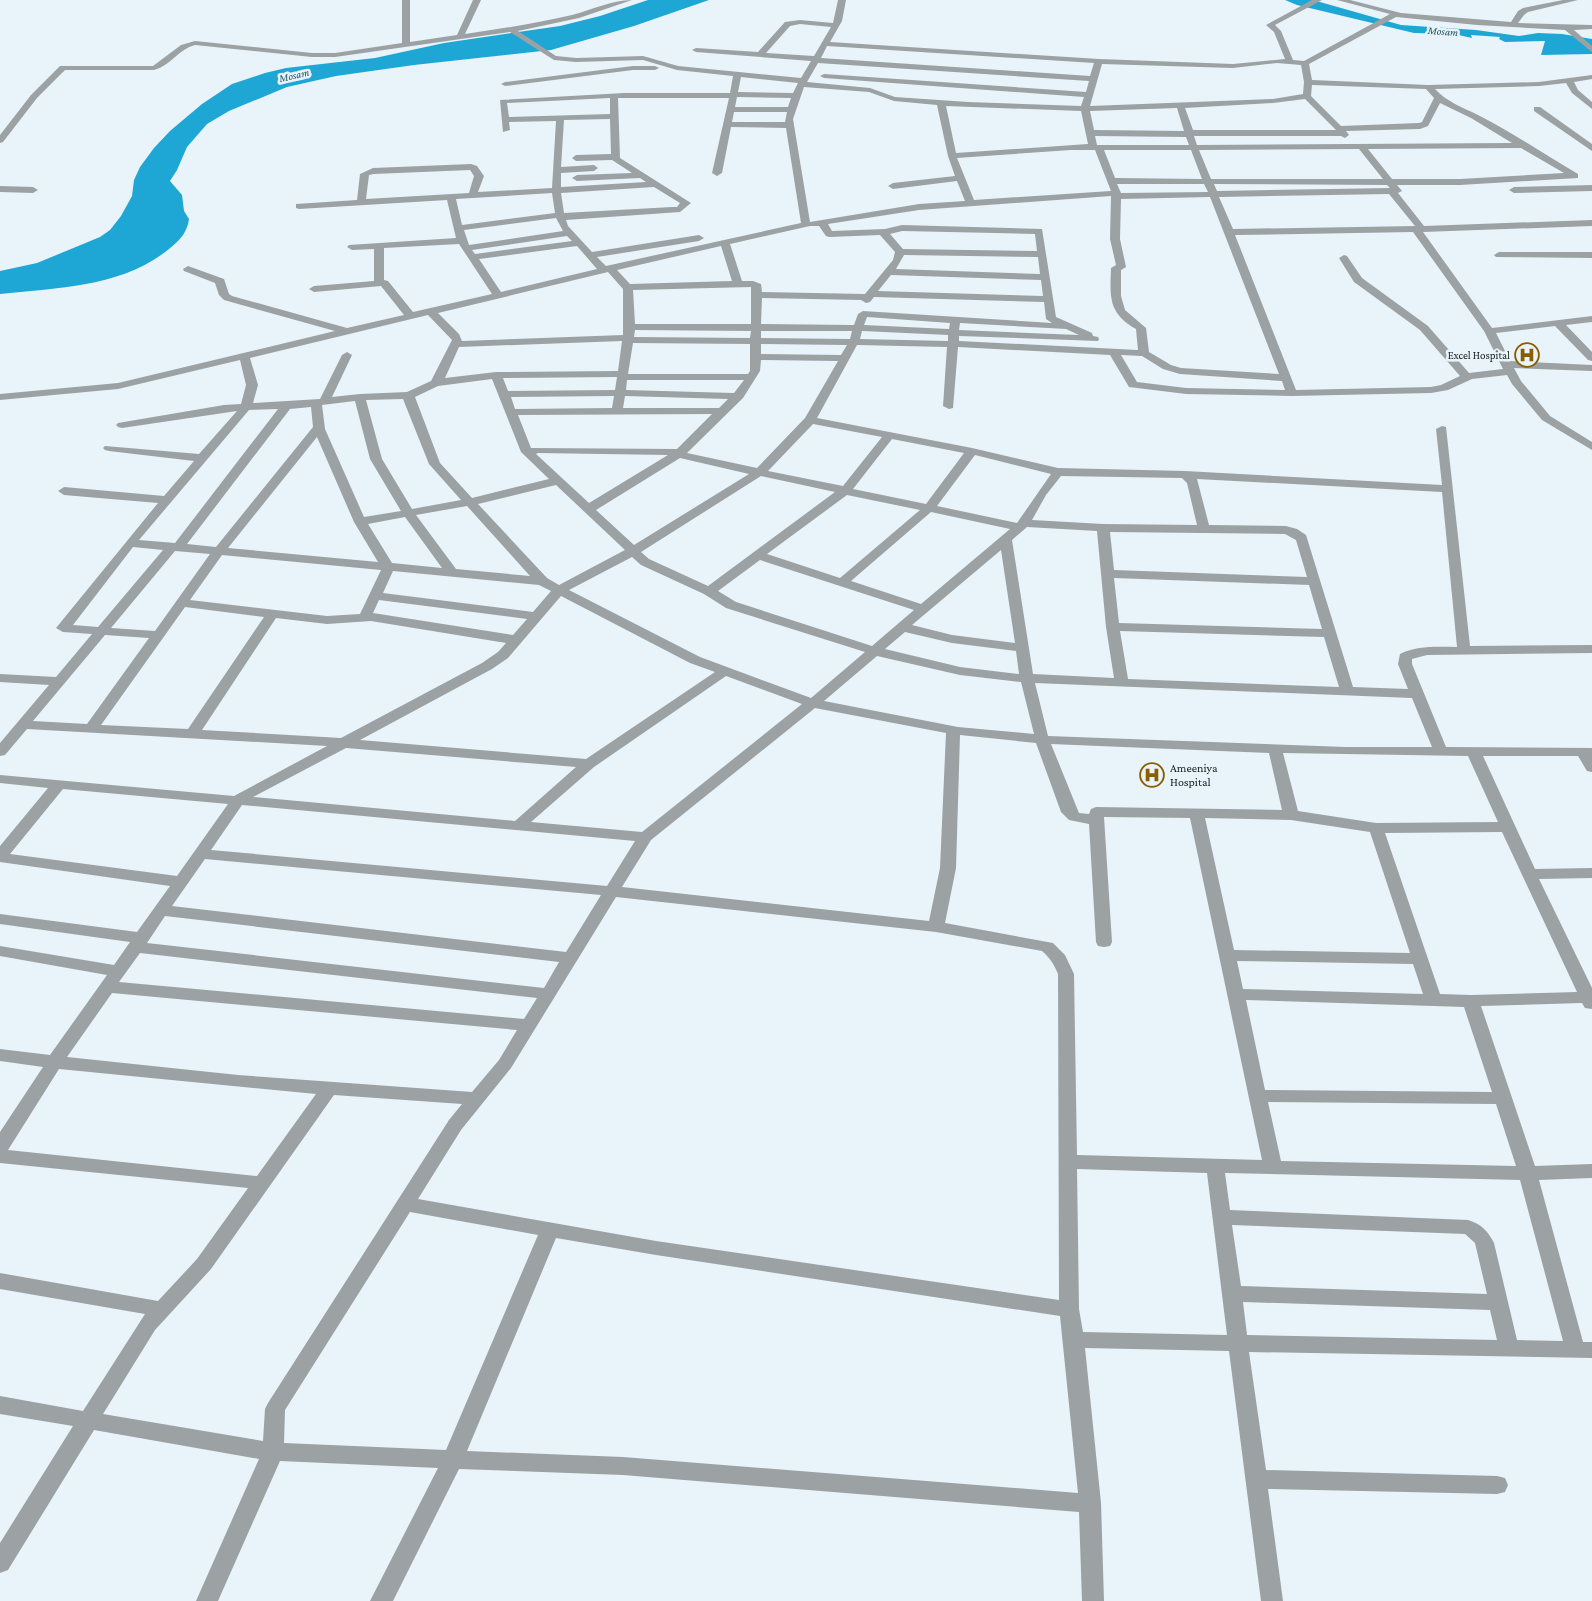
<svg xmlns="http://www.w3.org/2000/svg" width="1592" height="1601" font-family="'Crimson Pro',serif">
<rect width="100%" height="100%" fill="#e8f4fa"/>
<g fill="#1ea7d5">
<path d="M648,0H709L634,26L551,50L414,65L336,76L287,87L229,111L207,124L187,147L177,170L170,181L182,195L184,211L189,219C187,233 180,240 169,249C123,287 57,288 0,294V271L37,263L100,237L110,230L121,216L132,196L134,180L140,167L154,148L170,131L202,104L232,84L265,73L286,68L375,58L444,43L560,26L600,16Z"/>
<polygon points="1285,0 1313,0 1401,25 1476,30 1519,36 1538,33 1562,34 1592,39 1592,54 1541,55 1545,41 1505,42 1499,39 1500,37 1471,35 1472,38 1454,34 1414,33 1297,5"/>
</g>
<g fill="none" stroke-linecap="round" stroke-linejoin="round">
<g fill="#9ca1a4" fill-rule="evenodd">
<path d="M402,0H410V42L457,35L473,0H481L465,34C501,29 536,23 572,15C592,10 611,0 632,0L579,18L518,31L556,56L576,58L643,56L678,66L801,78L811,61L696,52L692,50L696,48L758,52L785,22L800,20L833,23L838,0H846L842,21L830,42L1099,59L1233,64L1285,59L1274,32L1266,25L1312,0H1322L1275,25L1281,31L1293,60L1304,61L1390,14L1337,0H1350L1401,13L1511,22L1518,11L1523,8L1563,0H1578L1528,12L1524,15L1518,23L1592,25V29L1574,30L1592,46V52L1565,30L1477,25L1396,17L1309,64L1312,80L1428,85L1539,82L1592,75V79L1574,82L1578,90L1592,102V109L1572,93L1566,83L1539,86L1435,89C1447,102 1462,107 1478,115C1513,133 1544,154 1578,174V178L1460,185H1397L1402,191L1398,193L1424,226L1592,220V226L1423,232L1492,328L1592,316V322L1566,325L1592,352V361L1588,360L1555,326L1496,333L1510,361L1592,365V371L1514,368L1521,381L1550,416L1592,442V450L1542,420L1512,384L1507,375L1472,379L1448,390L1431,393L1292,396L1186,394L1129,387L1110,355L958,347L953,408L949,409L943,406L947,347L857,345L817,418L972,448L1058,468L1185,471L1442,485L1436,429L1442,426L1446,427L1470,646L1592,645V653L1427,655L1412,659V664L1446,747L1592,748V772L1587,771L1578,756H1483L1535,869L1592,868V878L1539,879L1592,988V1009L1585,1008L1582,1003L1481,1006L1535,1166L1592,1164V1178L1539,1180L1583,1342H1592V1358L1249,1352L1266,1470L1497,1476L1505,1478L1508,1485L1505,1492L1497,1494L1268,1489L1283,1601H1261L1229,1351L1085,1348L1101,1503L1104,1601H1082L1079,1512L623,1475L459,1469L393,1601H370L438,1468L280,1461L218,1601H196L259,1459L94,1430L8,1570L0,1573V1543L73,1426L0,1414V1396L83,1411L145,1314L0,1289V1273L158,1301L197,1259L248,1188L0,1163V1132L43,1067L0,1061V1049L50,1055L107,975L0,956V946L114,965L130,942L0,924V914L137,932L170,886L0,862V846L48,788L0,783V775L234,796L327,746L27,729L5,755L0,756V743L49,685L0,682V674L56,677L92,634L63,632L56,628L158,503L64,495L58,491L64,487L164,496L194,461L109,451L105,450L103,448L105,446L199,454L237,411L122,428L118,427L116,425L118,423L224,405L241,404L246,385L240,360L118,389L0,400V394L118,383L335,331L224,300L219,295L215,283L184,271L183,269L188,266L224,279L229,294L232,296L347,328L404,315L381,286L314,292L309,289L314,286L374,281V249L352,250L347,247L349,245L456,238L447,200L299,209L296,208V204L357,200L360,174L373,168L471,164L477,166L484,176L478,192L552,188L556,121L509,122L510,130L503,132L500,100L624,93H730L733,76L677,70L643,60L576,62L554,60L510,32L335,57H312L195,45C179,49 170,66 154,70H65L37,98L3,142L0,143V135L31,95L60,66H153L181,45L195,41L312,53H335L402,43ZM800,24L831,27L814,56L766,53L790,26ZM827,46L1094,63L1090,76L821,58ZM818,63L1089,81L1086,92L824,74L820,76L824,78L1084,97L1081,106L968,102L895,97L870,88L807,82ZM1277,63L1301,65L1304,82L1303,94L1273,99L1090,106L1102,64L1233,68ZM741,77L798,83L793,93L738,92ZM1312,85L1426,89L1434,98L1422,122L1419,123L1341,126L1311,96ZM804,87L869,92L894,101L937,105L948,156L955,176L893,183L888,186L893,189L957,181L965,201L919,204L810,222L793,119ZM737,97L791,98L788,107H735ZM610,98V114L509,117L507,103ZM618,98H729L712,173L717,176L722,173L731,127L786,128L801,223L606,266L597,257L699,241L704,238L699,235L592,252L568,226L566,220L680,212L691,203L620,158ZM1305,99L1336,130H1193L1185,108L1273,103ZM1440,103L1471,118L1512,143L1197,145L1194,136H1341L1345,138L1349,135L1346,131L1420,129L1428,126ZM946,106L1081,111L1088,144L956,153ZM1177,108L1184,131L1094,130L1090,111ZM734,112H787L785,122H732ZM610,119L611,154L576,155L572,158L576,161L612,160L632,173L577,175L572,178L577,181L640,178L646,182L561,187V173L594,171L598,168L594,165L561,167L564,120ZM1095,136L1186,137L1189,145H1097ZM1521,148L1564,173L1460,179H1392L1368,149ZM1359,149L1383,179H1211L1199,150ZM1071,150H1095L1111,191L974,200L957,158ZM1104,150H1191L1202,179L1115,178ZM470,170L474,176L469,193L366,199L369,175L374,174ZM1117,184H1204L1208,192L1121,193ZM1214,184L1387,185L1390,188L1217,191ZM654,187L680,203L677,207H672L564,213L561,193ZM552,193L555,213L462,225L456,199ZM1389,194L1415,226L1233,229L1219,197ZM1111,196L1110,239L1116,265L1111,268C1110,297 1108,313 1136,329L1138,350L959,341V336L1098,341L1099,339L1098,337L1093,336L1092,333L1056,317L1042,229L902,225L885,229L832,231L828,224L919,210ZM1210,197L1279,374L1181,368L1171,365L1149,352L1146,328L1125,310L1121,296V270L1126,267L1120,239L1121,199ZM556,218L563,231L469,245L464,230ZM810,226H819L826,236L829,237L880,235L895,252L893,260L865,294L762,292L761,284L753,281H742L730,244ZM902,231L1035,234L1037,251L903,249L890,234ZM1413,232L1484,331L1503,369L1469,373L1428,326L1362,278L1347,256L1344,255L1339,258L1354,282L1420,330L1460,376L1441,385L1431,387L1296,390L1235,235ZM567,236L572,241L475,254L472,250ZM459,244L492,294L413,312L388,281L384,280V248ZM577,246L597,269L501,292L479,259ZM721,246L732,281L630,284L617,270ZM904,255L1038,257L1040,274L896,269ZM608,272L623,289V335L462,341L459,334L438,313ZM891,275L1041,280L1043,296L878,291ZM751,287V324H635L633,290ZM874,297L1044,302L1046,319L1052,323L863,311L858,314L854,325L761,324L762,298L861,300L866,303L870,302ZM428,315L452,340L431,381L407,392L360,394L332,397L352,355L347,352L342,355L320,399L253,403L258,385L250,358ZM867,317L950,323L949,329L864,325ZM960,323L1066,329L1079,335L959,330ZM635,330L751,331L750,338L634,337ZM761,331H852L850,339L761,338ZM862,331L948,335V341L860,339ZM622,341L618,371L496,372L445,378L459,347ZM633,343L750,344V371L748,374H628ZM761,344L847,345L841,355L761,354ZM1121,355L1142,356L1163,369L1180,374L1282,381L1285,390L1186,388L1137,382ZM761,360L838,361L805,418L757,468L687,453L743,398L760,371ZM617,377L615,390L508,391L503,378ZM492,379L521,452L549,479L472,498L440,463L415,397L438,386ZM627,380H744L734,393L626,390ZM614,396L612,408L515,409L511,397ZM625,396L728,399L719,408H623ZM403,399L429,464L461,500L412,509L382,459L366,400ZM355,401L370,459L401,511L364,517L325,429L322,405ZM311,407L313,427L216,547L187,544L290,409ZM278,409L175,543L139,540L249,410ZM712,414L677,449L531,448L518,415ZM813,424L882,437L843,486L768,471ZM317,437L354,522L378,562L228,548ZM892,439L964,453L926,504L853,489ZM538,453L668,455L589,503L536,454ZM975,455L1051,474L1017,523L937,506ZM680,458L749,474L634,545L596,510ZM761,476L835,492L708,586L649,559L641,552ZM1061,476L1182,478L1187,483L1197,525L1103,524L1032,520L1046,495ZM1197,479L1442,492L1457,647C1438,647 1418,645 1400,654L1398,664L1408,689L1353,687L1306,535L1297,529L1286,526L1209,525ZM556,485L625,550L559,585L547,578L478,504ZM847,495L920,510L840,578L767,554ZM467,506L530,576L456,569L416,515ZM931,512L1010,529L921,604L851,581ZM405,517L442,568L392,563L368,524ZM1027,527L1097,531L1106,627L1114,678L1033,674L1012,540ZM1110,532L1285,534L1296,540L1307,577L1114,570ZM133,547L163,550L98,627L73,625ZM1001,550L1015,643L952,635L912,625ZM175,551L210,554L155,631L111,628ZM222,555L381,570L360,614L327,616L190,600ZM632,557L641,565L704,594L726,608L865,652L811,698L700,657L569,590ZM760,560L914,610L872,646L736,602L718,591ZM393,571L539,585L551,591L533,612L383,593ZM1114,578L1309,585L1322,629L1119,623ZM561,596L690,663L715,672L586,759L360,740L492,669L508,658ZM379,600L527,619L513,635L373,613ZM185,607L264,617L188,729L101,725ZM276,618L327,624L371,621L506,643L498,652L482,663L341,738L202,730ZM1120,631L1324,637L1339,687L1128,679ZM905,632L952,643L1016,651L1019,674L960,667L885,649ZM105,635L149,638L87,724L33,721ZM877,656L960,675L1021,682L1034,734L958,727L824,701ZM726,676L802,704L642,832L531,822L594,767ZM1035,683L1412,698L1432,747H1346L1048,736ZM815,708L946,733L940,868L929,921L622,887L651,840ZM960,735L1036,743L1061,812L1069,820L1089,824L1096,942L1098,946L1104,947L1110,946L1112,942L1104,817L1190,818L1262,1160L1077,1155L1074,974L1065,955L1053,943L945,923L956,868ZM1051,744L1269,753L1282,810L1096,807L1091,809L1089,814L1079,813ZM346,748L576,767L515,821L253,797ZM1283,753L1468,756L1498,822L1376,823L1298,811ZM63,789L228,804L177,876L10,854ZM242,805L635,841L607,886L211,850ZM1205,818L1291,820L1370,832L1410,953L1234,950ZM1502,832L1577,992L1471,995L1440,994L1385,833ZM205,859L601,895L566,952L172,906ZM616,897L936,932L1042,951C1050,958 1054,964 1058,974L1059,1300L656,1241L418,1199L461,1130L511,1068ZM165,916L559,962L544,988L147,943ZM140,953L537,998L524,1019L119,982ZM1237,961L1413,964L1423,994L1243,989ZM112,993L517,1030L499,1060L472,1092L238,1075L67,1057ZM1246,1000L1464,1007L1492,1092L1265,1090ZM59,1069L316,1094L257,1176L8,1150ZM334,1095L462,1104L449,1120L268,1403L265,1409L263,1441L103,1414L155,1330L211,1269ZM1268,1102L1496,1104L1516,1166L1281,1161ZM1077,1169L1207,1173L1227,1335L1083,1332L1079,1309ZM1225,1173L1520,1180L1563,1341L1517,1340L1494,1243C1488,1231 1481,1224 1468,1220L1230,1210ZM410,1212L538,1235L446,1450L284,1443L285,1410ZM1232,1225L1465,1234L1475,1243L1487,1294L1241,1286ZM556,1238L656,1255L1060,1316L1078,1493L623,1457L467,1451ZM1243,1302L1490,1310L1497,1340L1247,1335Z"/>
<polygon points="633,66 655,66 659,68 655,70 633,70 505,86 501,84 505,82"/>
<polygon points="1534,107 1540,107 1592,144 1592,151 1534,111"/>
<polygon points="1592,185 1592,191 1514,193 1509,190 1514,187"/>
<polygon points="0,186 33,187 38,190 33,193 0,192"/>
<polygon points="1499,252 1592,252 1592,258 1496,257 1494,255"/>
</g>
</g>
<defs>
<g id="hospital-ring" transform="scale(1.25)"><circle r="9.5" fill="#e8f4fa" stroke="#895e00" stroke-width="1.5"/><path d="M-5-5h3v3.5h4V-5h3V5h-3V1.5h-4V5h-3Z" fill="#895e00"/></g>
</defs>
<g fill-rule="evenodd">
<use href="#hospital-ring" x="1527" y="355"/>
<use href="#hospital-ring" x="1152" y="775"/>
</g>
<g text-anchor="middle" stroke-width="5" stroke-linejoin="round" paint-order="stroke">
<g font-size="11" font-style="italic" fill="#225368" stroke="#e8f4fa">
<text transform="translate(1443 31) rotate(5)" y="4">Mosam</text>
<text transform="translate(294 75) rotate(-13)" y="4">Mosam</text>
</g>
<g font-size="11" fill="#151a1c" stroke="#e8f4fa" text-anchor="end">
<text x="1510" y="359">Excel Hospital</text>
</g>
<g font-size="12" fill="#151a1c" stroke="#e8f4fa" text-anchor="start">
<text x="1170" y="772">Ameeniya<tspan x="1170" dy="14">Hospital</tspan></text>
</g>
</g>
</svg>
